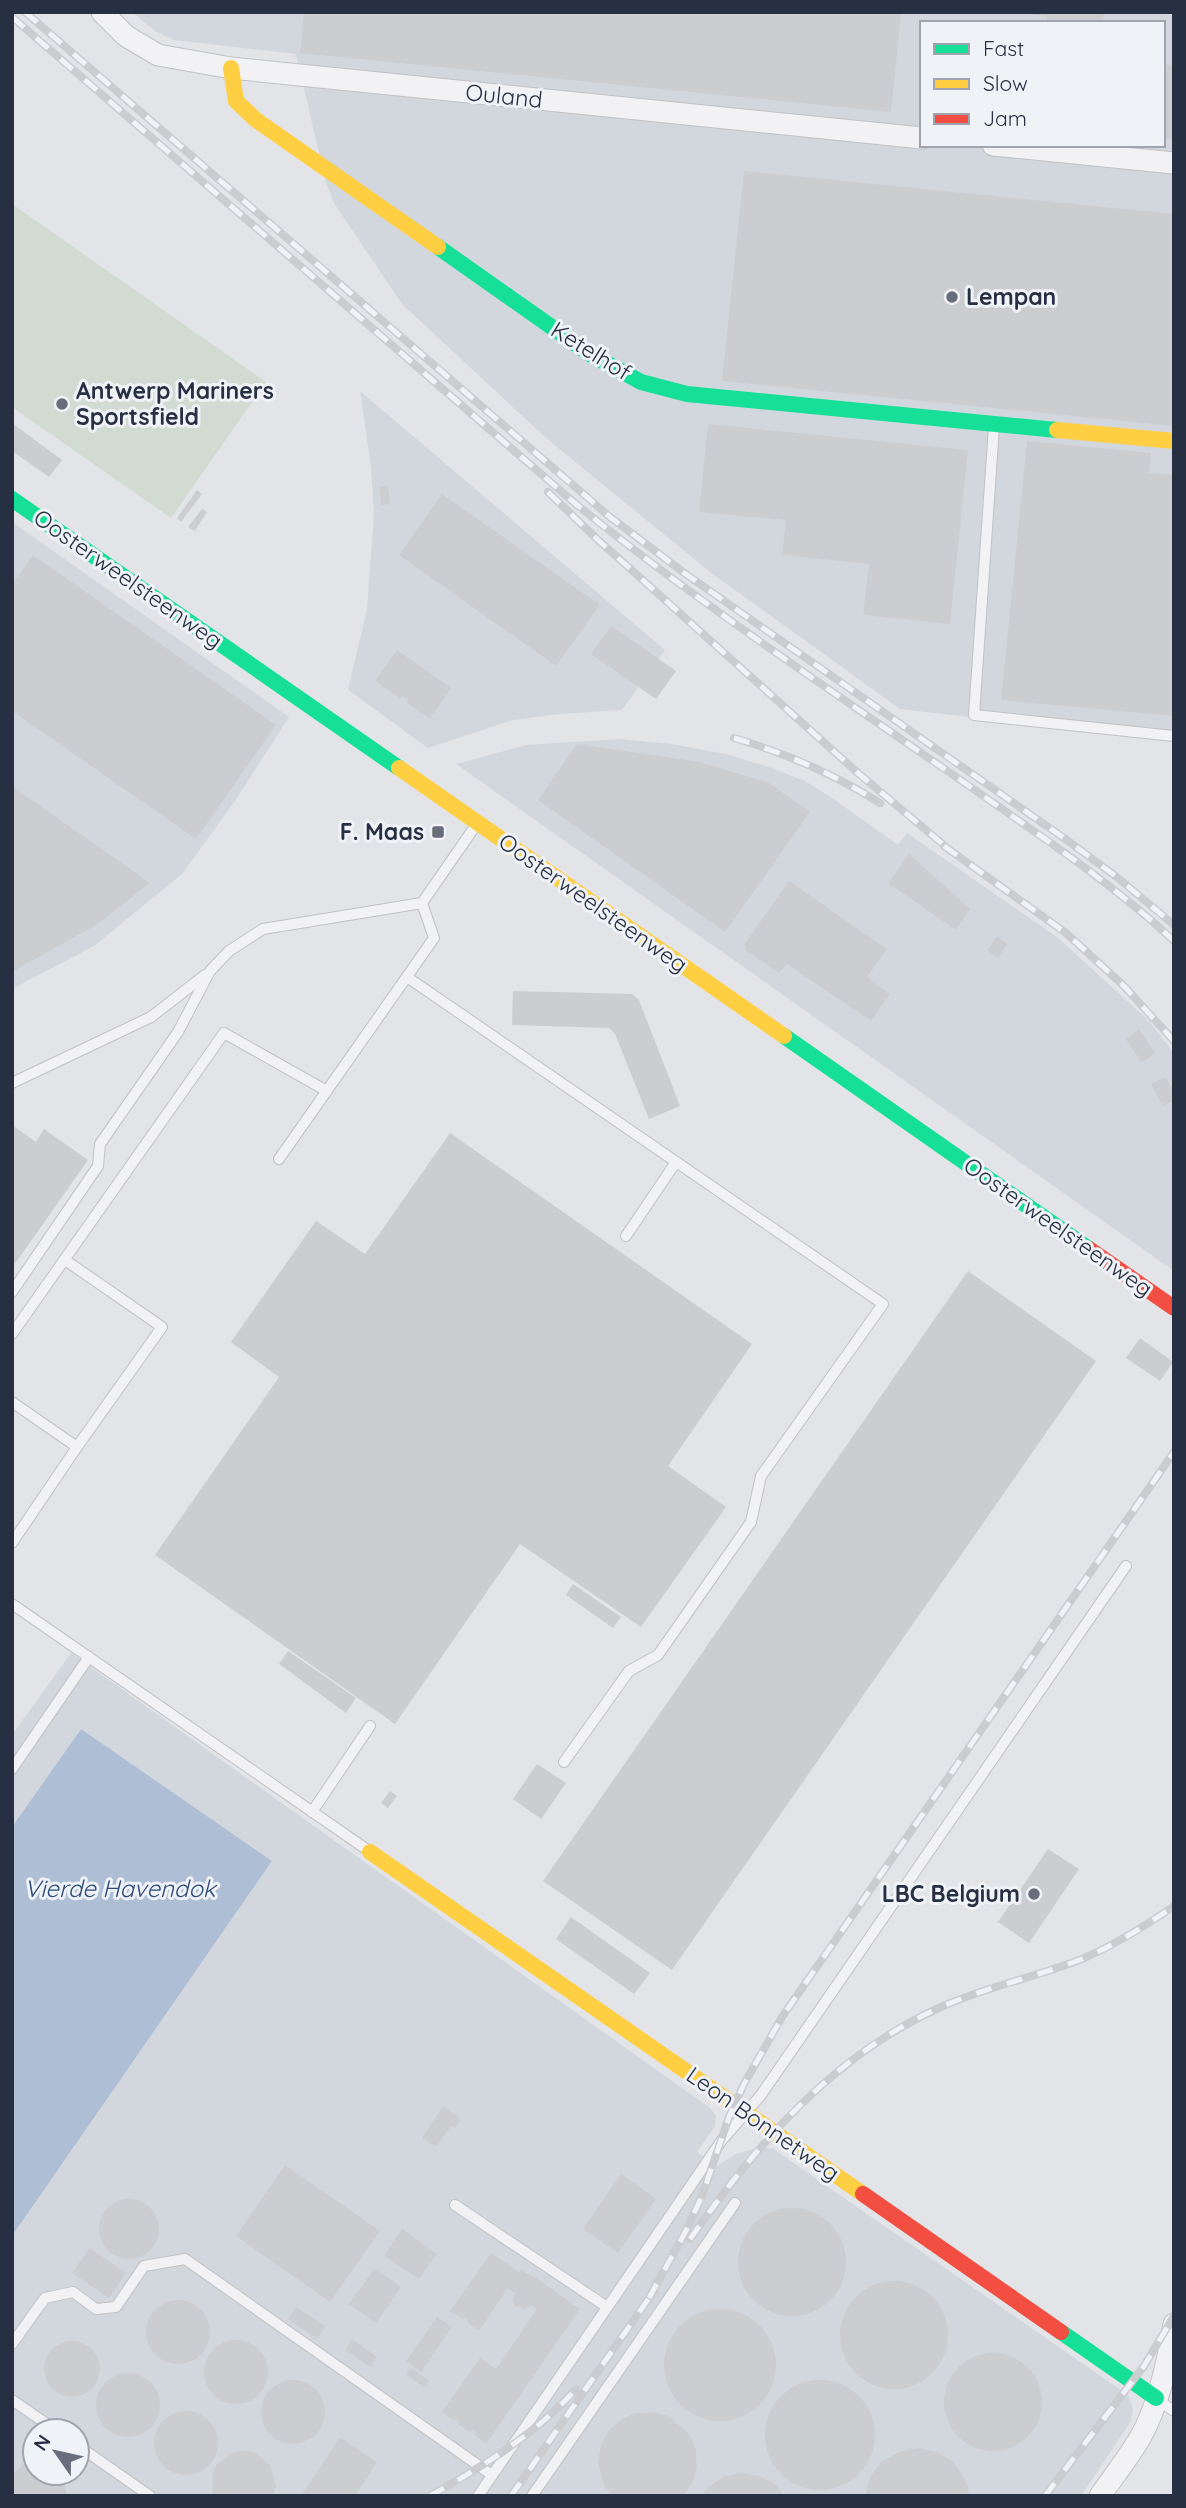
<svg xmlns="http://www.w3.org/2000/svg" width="1186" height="2508" font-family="Quicksand,sans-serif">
<rect width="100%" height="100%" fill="#e2e4e7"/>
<g fill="#d2d7de" fill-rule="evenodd">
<path d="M132,12H1174V741L900,709L710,572L546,438L402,304L334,203L326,183L296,54L174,40L155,31ZM922,23H1163V145H922Z"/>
<polygon points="360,391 665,650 622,710 560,714 513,720 428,748 348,690 367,609 374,515 371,467"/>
<polygon points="12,522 289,717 235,801 182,874 94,946 12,989"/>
<polygon points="620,739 671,744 726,754 769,767 805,781 832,798 898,845 907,833 1057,937 1148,1020 1174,1053 1174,1271 456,764 526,745"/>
<path d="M71,1653L710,2108L716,2116L715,2126L697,2152L717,2166L736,2154L753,2149L772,2148L1128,2395L1133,2409L1131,2421L1081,2496H12V2236L272,1861L81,1729L12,1827V1735ZM35,2431H77V2473H35Z"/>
</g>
<polygon fill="#d2dbd2" points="12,204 266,382 171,518 12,407"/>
<polygon fill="#aebed4" points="81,1729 272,1861 12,2236 12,1827"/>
<g fill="#cccdd1">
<polygon points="304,12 901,12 891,112 300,53"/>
<polygon points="1029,12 1104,12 1103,23 1046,23 1046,16 1028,14"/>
<polygon points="1163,64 1174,65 1174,139 1163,138"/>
<polygon points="744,171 1174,214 1174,426 722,381"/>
<polygon points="12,423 62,460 49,477 12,451"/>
<polygon points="708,424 968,450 950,624 863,615 869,564 782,555 786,520 699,512"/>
<polygon points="1027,441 1151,453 1149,473 1174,475 1174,716 1001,700"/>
<polygon points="388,486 390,504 381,505 380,487"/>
<polygon points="197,490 202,494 181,522 177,518"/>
<polygon points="442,494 600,605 556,666 399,555"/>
<polygon points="202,509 207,512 195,531 188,527"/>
<polygon points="33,555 276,725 196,839 12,711 12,585"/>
<polygon points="611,626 676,671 656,699 591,654"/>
<polygon points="397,650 451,688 430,719 407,703 409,700 403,696 401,699 375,681"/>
<polygon points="577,744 700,762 769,783 810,812 725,932 538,800"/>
<polygon points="12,786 150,883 96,925 12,972"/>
<polygon points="909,854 970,909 956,930 888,883"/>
<polygon points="789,881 887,949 867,977 890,994 871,1021 787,964 779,973 745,950 746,947 744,945"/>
<polygon points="997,936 1007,944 998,958 987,950"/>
<polygon points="513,991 632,994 639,1000 680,1106 649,1119 615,1034 609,1028 512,1025"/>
<polygon points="1139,1029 1155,1053 1142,1063 1126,1039"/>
<polygon points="1165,1077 1174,1091 1174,1101 1163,1106 1151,1084"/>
<polygon points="12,1125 36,1142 44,1129 88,1160 12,1268"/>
<polygon points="450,1133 752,1344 668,1466 726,1507 641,1627 520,1544 395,1724 155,1555 279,1377 231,1342 316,1221 365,1254"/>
<polygon points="968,1271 1096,1361 672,1970 543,1881"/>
<polygon points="1140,1338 1173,1362 1160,1381 1126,1358"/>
<polygon points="573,1584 621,1617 613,1628 566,1595"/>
<polygon points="288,1651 356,1698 346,1713 279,1664"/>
<polygon points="537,1764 566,1783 541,1819 513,1799"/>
<polygon points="390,1791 397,1796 388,1808 381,1803"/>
<polygon points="1048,1849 1079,1869 1029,1943 998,1922"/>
<polygon points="571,1917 650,1973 634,1994 556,1939"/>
<polygon points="443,2106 461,2119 455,2128 451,2126 436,2147 422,2138"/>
<polygon points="285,2165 380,2231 330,2302 236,2236"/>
<polygon points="621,2174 656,2199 618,2253 583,2229"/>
<circle cx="129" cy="2229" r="30"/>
<circle cx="792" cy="2262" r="54"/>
<polygon points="402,2229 437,2254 419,2279 384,2256"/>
<polygon points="90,2248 126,2273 109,2298 72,2273"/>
<polygon points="491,2253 519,2272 521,2270 536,2278 580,2309 486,2444 474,2435 476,2433 472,2430 470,2432 458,2424 459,2422 456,2419 454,2421 442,2412 480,2358 496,2369 537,2309 531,2305 525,2309 515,2306 513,2299 516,2294 508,2288 479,2331 467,2322 468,2319 464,2317 463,2319 450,2311"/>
<polygon points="375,2268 401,2287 376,2323 349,2304"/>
<circle cx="894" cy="2335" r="54"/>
<circle cx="178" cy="2332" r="32"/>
<polygon points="296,2307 325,2326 317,2339 288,2319"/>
<circle cx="720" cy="2365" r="56"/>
<polygon points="437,2317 452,2327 421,2372 406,2361"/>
<polygon points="352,2339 377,2357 370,2367 345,2350"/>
<circle cx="236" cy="2372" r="32"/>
<circle cx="72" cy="2369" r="28"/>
<circle cx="993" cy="2402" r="49"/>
<polygon points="411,2368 430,2381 425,2388 406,2375"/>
<circle cx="128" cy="2405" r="32"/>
<circle cx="293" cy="2412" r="32"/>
<circle cx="820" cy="2435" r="55"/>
<circle cx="186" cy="2443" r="32"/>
<polygon points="652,2412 669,2416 689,2434 696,2450 697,2467 692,2484 683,2496 612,2496 604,2485 598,2462 601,2445 609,2430 622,2419 635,2413"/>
<polygon points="340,2437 377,2462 355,2496 301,2496"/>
<polygon points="919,2448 937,2452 952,2461 960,2471 968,2487 969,2496 865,2496 870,2477 881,2462 901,2451"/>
<polygon points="243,2451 254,2452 270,2465 276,2486 273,2496 213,2496 212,2475 216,2465 233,2452"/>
<polygon points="35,2463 35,2473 59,2473 64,2478 66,2496 12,2496 12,2475 24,2464"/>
<polygon points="741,2473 759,2476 775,2484 785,2496 701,2496 708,2487 723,2477"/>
</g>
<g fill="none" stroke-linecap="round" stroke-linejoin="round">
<g stroke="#c0c2c5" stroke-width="12">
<g id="lane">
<polyline points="994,427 974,715 1174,736"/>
<polyline points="407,977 883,1304 761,1476 751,1522 658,1655 629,1671 564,1762"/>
<polyline points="12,1083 151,1017 205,975"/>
<polyline points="279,1159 434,938 422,903"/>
<polyline points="626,1236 676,1162"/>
<polyline points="12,1292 98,1166 100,1144 178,1032 210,971 229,951 263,929 422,903 476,825"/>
<polyline points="12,1334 224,1033 327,1091"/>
<polyline points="12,1402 77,1447 162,1327 65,1260"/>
<polyline points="12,1543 77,1447"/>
<polyline points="12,1604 369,1851"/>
<polyline points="12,1769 89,1657"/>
<polyline points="312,1812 370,1726"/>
<polyline points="455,2205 607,2307"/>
<polyline points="12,2344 45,2298 73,2292 96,2309 116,2307 144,2266 185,2259 492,2475"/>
<polyline points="1156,2399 1174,2411"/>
<polyline points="12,2400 57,2431"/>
<polyline points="77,2445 150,2496"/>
<polyline points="478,2496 722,2140 761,2095 1126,1566"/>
<polyline points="532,2496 735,2203"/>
</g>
</g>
<g stroke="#c0c2c5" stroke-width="23">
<g id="street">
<polyline points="102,12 126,36 158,55 231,68 922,138"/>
<polyline points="993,145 1174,163"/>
<path d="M1100,2496C1113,2477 1128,2458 1140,2438C1159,2405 1168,2361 1174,2324"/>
</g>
</g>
<use href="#lane" stroke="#f2f2f4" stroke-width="10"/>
<use href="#street" stroke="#f2f2f4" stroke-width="21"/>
<g stroke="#16e098" stroke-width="16">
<polyline points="438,247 590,354 641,382 687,394 1057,430"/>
<polyline points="12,499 399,768"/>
<polyline points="784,1036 1089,1249"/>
<polyline points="1061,2332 1156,2398"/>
</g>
<g stroke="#ffcf43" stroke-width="16">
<polyline points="231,68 236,101 256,120 438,247"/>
<polyline points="1057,430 1174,441"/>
<polyline points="399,768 784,1036"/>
<polyline points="370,1852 863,2194"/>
</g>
<g stroke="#f24e42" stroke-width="16">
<polyline points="1089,1249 1174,1308"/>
<polyline points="863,2194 1061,2332"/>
</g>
<g stroke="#cbcccf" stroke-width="8">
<g id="rail">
<polyline points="25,12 610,517 687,575 1064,838 1118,878 1174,925"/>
<path d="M12,17L577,505C700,604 832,691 962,781C1034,832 1109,880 1174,941"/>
<polyline points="548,492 597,539 858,773 951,851"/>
<path d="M734,738C785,753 834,774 880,803"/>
<polyline points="944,846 1066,933 1124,986 1174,1041"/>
<path d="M690,2239C756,2145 833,2055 941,2007C986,1987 1036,1977 1082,1959C1115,1945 1145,1926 1174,1906"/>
<polyline points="649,2298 687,2229 702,2196 729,2117 744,2084 782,2017 1174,1452"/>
<path d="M430,2496C483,2466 535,2435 576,2389"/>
<polyline points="511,2496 654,2291"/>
<polyline points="1045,2496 1144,2366 1174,2316"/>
</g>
</g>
<use href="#rail" stroke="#eff2f7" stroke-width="5" stroke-dasharray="16" stroke-linecap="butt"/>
</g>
<g fill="#686e7c" stroke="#eff2f7" stroke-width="2.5">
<circle cx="952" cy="297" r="7"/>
<circle cx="62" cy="404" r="7"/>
<rect x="431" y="825" width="14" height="14" rx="3.5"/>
<circle cx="1034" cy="1894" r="7"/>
</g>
<g text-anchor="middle" stroke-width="6" stroke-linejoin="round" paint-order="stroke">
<g font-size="23" fill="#272f42" stroke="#eff2f7">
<text transform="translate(504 96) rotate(6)" y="8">Ouland</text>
<text transform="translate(591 351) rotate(32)" y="8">Ketelhof</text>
<text transform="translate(128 579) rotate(35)" y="8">Oosterweelsteenweg</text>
<text transform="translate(593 903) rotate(35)" y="8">Oosterweelsteenweg</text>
<text transform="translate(1058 1227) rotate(35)" y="8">Oosterweelsteenweg</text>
<text transform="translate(763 2124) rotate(35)" y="8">Leon Bonnetweg</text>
</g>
<g font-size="23" font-weight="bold" fill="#272f42" stroke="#eff2f7" text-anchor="start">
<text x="966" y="305">Lempan</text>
<text x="76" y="399">Antwerp Mariners<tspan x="76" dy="26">Sportsfield</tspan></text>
<text x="424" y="840" text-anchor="end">F. Maas</text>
<text x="1020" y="1902" text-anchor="end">LBC Belgium</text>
</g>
<g font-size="24" font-style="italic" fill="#2e4b79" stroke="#eff2f7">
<text x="120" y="1897">Vierde Havendok</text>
</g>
</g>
<rect width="1186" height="2508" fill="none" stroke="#272f42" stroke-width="28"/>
<rect x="920" y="21" width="245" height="126" fill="#eff2f7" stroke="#9fa4af" stroke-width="2"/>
<rect x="934" y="44" width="35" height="10" fill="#16e098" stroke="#9fa4af" stroke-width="2"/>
<text x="983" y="56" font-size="21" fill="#272f42">Fast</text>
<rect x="934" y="79" width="35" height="10" fill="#ffcf43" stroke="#9fa4af" stroke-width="2"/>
<text x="983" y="91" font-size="21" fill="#272f42">Slow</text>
<rect x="934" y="114" width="35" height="10" fill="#f24e42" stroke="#9fa4af" stroke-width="2"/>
<text x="983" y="126" font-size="21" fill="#272f42">Jam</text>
<g transform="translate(56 2452) rotate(304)"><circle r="33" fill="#eff2f7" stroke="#9fa4af" stroke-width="2"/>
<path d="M0-5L12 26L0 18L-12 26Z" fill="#686e7c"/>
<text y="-10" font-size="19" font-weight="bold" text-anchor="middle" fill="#272f42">N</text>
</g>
</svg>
